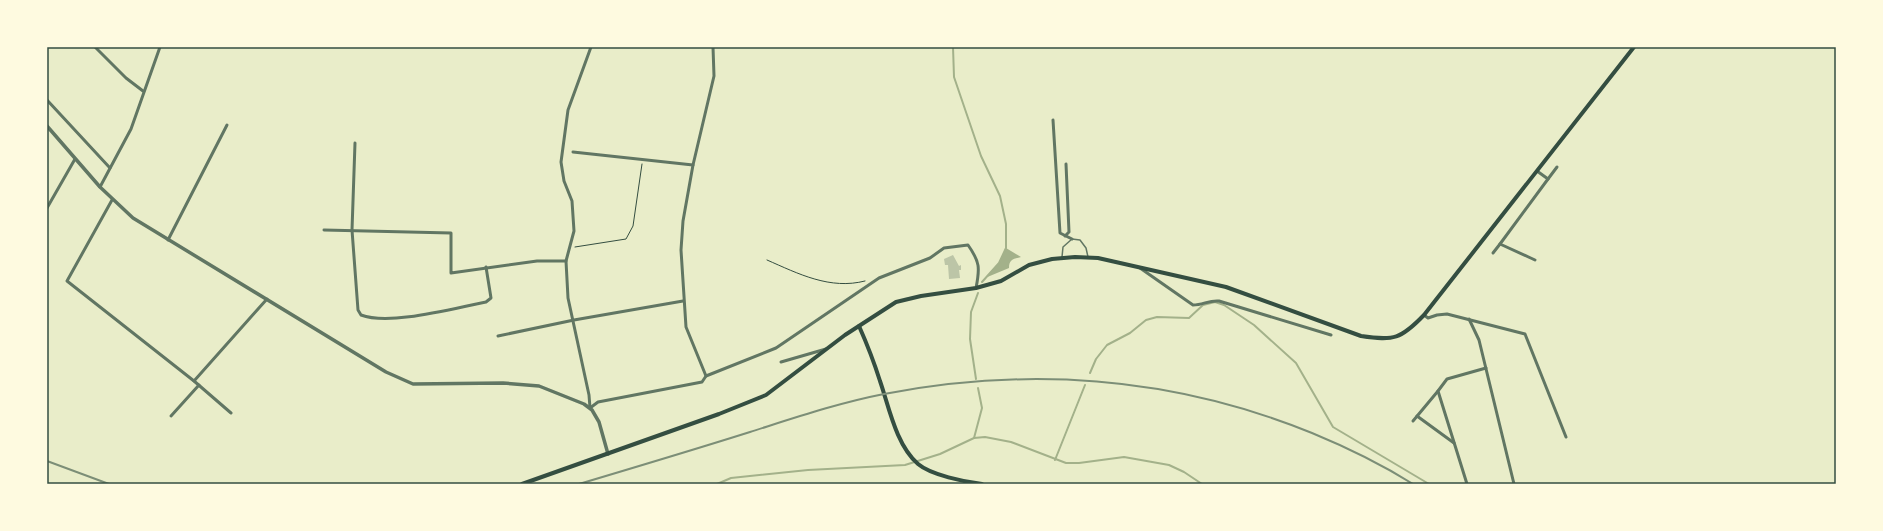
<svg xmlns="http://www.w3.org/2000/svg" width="1883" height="531" font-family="'Exo 2',sans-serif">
<rect width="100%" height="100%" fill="#e9edc9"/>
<path fill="#a3b18a" d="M1006,248L1021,257C1014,259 1009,259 1009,268L985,278L999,263Z"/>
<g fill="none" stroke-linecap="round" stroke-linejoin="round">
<g stroke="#a3b18a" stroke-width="2">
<polyline points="953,47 954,77 981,156 1000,196 1006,224 1006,248 999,263 982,282"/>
<polyline points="1090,373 1096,359 1107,345 1130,333 1146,320 1157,317 1189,318 1203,305 1215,302 1224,305 1254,325 1296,363 1333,427 1429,484"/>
<polyline points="976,379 970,339 971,312 978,293"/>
<polyline points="974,438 982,408 978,388"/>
<polyline points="1055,460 1085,385"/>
<polyline points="717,484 731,478 808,470 905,465 940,454 974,438 985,437 1011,442 1066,463 1079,463 1124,457 1169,465 1184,472 1202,484"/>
</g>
</g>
<polygon fill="#bcc5a7" points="953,255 959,266 961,265 961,270 959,270 960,278 949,279 948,265 945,265 944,259"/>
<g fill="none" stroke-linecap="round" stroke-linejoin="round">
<g stroke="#344e41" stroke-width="1">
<polyline points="575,247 626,239 633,226 642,164"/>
<path d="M767,260C799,274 830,290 865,281"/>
</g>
<polyline stroke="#617663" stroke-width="1.5" points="1062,257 1063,247 1072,239 1080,240 1086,248 1088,257"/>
<g stroke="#617663" stroke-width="3">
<polyline points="95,47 126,78 143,91"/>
<polyline points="47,100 110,168"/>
<polyline points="1053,120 1060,233 1072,239"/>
<path d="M355,143L352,230L358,310L361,315C390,326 454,308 486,302L491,298L486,267"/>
<polyline points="573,152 693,165"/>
<polyline points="1548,179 1557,167"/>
<polyline points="100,187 131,129 160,47"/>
<polyline points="112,200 67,281 194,381 231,413"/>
<polyline points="47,208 75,159"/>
<polyline points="324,230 451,233 451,273 537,261 566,261"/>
<polyline points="1065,236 1069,232 1066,164"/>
<polyline points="168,240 227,125"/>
<polyline points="1493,253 1500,244"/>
<polyline points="1535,260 1500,244 1548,179 1537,171"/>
<path d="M1140,268L1193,305C1203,305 1209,300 1219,301L1331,335"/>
<polyline points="1424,315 1428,318 1437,315 1447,314 1525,334 1566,437"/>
<polyline points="1469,319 1479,340 1514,484"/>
<polyline points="498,336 574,320 683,301"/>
<polyline points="781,362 826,349"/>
<polyline points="706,376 686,327 681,250 683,221 693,165 714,76 713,47"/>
<polyline points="194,381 267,299"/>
<path d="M590,408L598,402L702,382L706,376L776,348L879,278L930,258L944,248L968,245C980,262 980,268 976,288"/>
<polyline points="590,408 589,395 568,298 566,261 574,231 572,201 564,181 561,162 568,110 591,47"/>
<polyline points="171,416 199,385"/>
<polyline points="1417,416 1454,443"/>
<polyline points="1413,421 1438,391"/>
<polyline points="1467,484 1438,391 1447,379 1486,368"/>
</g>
<polyline stroke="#617663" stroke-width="3.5" points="47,126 100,187 133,218 386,372 413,384 503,383 539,386 584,404 592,410 599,422 608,454"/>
<g stroke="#344e41" stroke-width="4">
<path d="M859,326C867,344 874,362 880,381C889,407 896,445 918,464C931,475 965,482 982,484"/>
<path d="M522,484L719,414L766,395L845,335L896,302L921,296L976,288L1001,281L1029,265L1052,259L1075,257L1098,258L1226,287L1361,336C1394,341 1401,339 1424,315L1634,47"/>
</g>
<g stroke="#7c8e77" stroke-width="2">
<polyline points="47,461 109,484"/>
<path d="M579,484C636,467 693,450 750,432C794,418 838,403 884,394C1030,366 1174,377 1312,433C1346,447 1381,464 1413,484"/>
</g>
</g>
<rect width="1883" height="531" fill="none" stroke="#fefae0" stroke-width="96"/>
<rect x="48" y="48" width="1787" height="435" fill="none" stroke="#344e41" stroke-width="1.5"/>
</svg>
